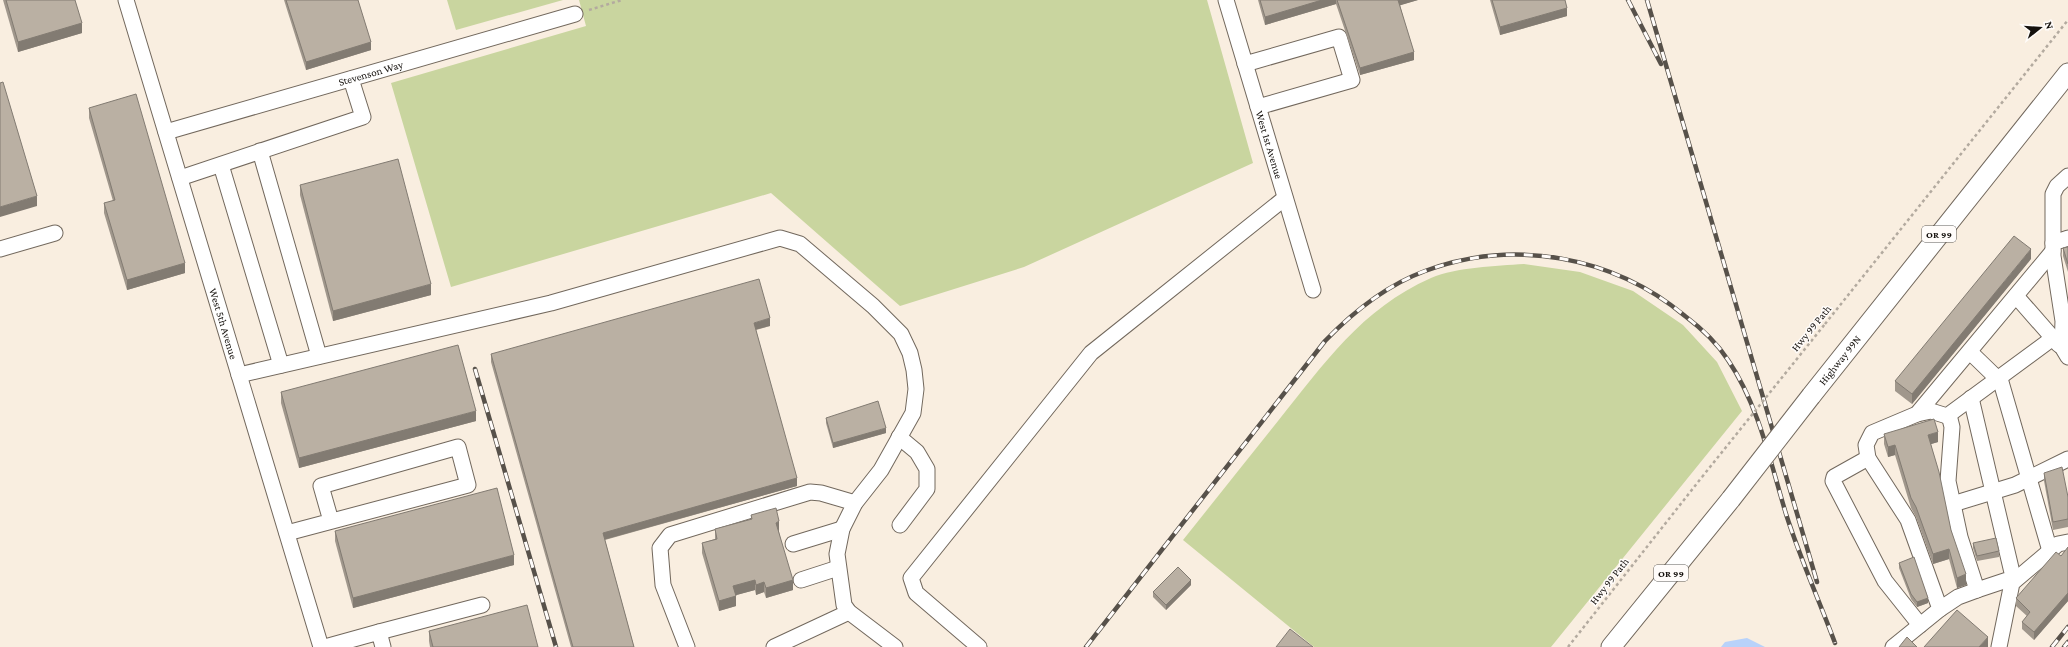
<svg xmlns="http://www.w3.org/2000/svg" width="2068" height="647" font-family="'Crimson Pro',serif">
<rect width="100%" height="100%" fill="#f9eee0"/>
<g fill="#c9d59f">
<polygon points="447,0 563,0 456,30"/>
<polygon points="579,0 1207,0 1253,163 1024,267 900,306 771,193 451,287 391,83 586,26"/>
<path d="M1524,264L1580,272L1633,291L1683,325L1717,362L1742,411L1551,647H1314L1183,540C1215,500 1246,461 1278,421C1324,364 1361,309 1431,278C1457,267 1496,266 1524,264Z"/>
</g>
<polygon fill="#b8d2fa" points="1747,638 1765,647 1721,647 1725,642"/>
<g fill="none" stroke-linecap="round" stroke-linejoin="round">
<g stroke="#72685d" stroke-width="17">
<g id="minor">
<path id="s1" d="M126,0L321,647"/>
<path id="s2" d="M1226,0L1313,290"/>
<polyline points="1245,64 1339,37 1352,80 1258,107"/>
<path id="s3" d="M166,132L575,14"/>
<polyline points="260,151 319,356"/>
<polyline points="221,165 281,365"/>
<polyline points="2068,176 2057,186 2053,194 2053,256 2063,321 2062,347 2068,357"/>
<polyline points="180,178 363,117 351,79"/>
<polyline points="2053,243 2068,238"/>
<polyline points="0,249 55,233"/>
<polyline points="2016,296 2059,345"/>
<polyline points="1970,352 2001,382 2050,551"/>
<polyline points="239,375 551,303 780,238 800,244 873,306 901,334 910,353 914,370 916,389 913,413 881,470 855,503 842,529 837,554 844,605 849,612 895,647"/>
<polyline points="1917,414 1931,411 1947,416 2053,338"/>
<polyline points="1947,416 1950,419 1952,427 1948,481 1960,537 1977,590 2007,580 2014,581 1971,398"/>
<polyline points="899,437 917,452 927,469 927,489 900,525"/>
<polyline points="1868,458 1834,477 1833,481 1885,581 1920,625"/>
<polyline points="1953,504 2015,485 2068,459"/>
<polyline points="287,533 468,485 458,447 321,486 331,521"/>
<polyline points="793,544 842,529"/>
<polyline points="801,580 838,568"/>
<polyline points="1940,609 1958,597 1977,590"/>
<polyline points="379,632 482,605"/>
<polyline points="325,647 379,632 383,647"/>
<polyline points="687,647 663,585 660,548 670,535 810,492 821,493 855,503"/>
<polyline points="774,647 849,612"/>
<polyline points="979,647 916,593 911,578 1091,353 1285,198"/>
<polyline points="1893,647 1940,609 1908,520 1868,458 1866,445 1872,433 1917,414 2053,251"/>
<polyline points="1999,647 2012,583 2058,544 2068,542"/>
</g>
</g>
<g stroke="#72685d" stroke-width="21">
<g id="major">
<path id="s4" d="M1811,396L2068,73"/>
<polyline points="1611,647 1731,499"/>
</g>
</g>
<g stroke="#b3aa9f" stroke-width="2.5" stroke-dasharray="3 3" stroke-linecap="butt">
<polyline points="589,10 622,0"/>
<polyline points="1825,324 2068,20"/>
<polyline points="1568,647 1702,477"/>
</g>
<use href="#minor" stroke="#fff" stroke-width="15"/>
<use href="#major" stroke="#fff" stroke-width="19"/>
<g stroke="#57514a" stroke-width="4.5">
<g id="rail">
<polyline points="1628,0 1661,64"/>
<polyline points="1647,0 1817,582"/>
<polyline points="475,369 556,647"/>
<path d="M1086,647L1325,341C1353,312 1387,285 1425,271C1514,238 1613,256 1685,316C1701,328 1717,343 1728,360C1759,406 1770,461 1786,514C1800,558 1819,600 1835,643"/>
<polyline points="2052,647 2068,627"/>
<polyline points="2064,647 2068,642"/>
</g>
</g>
<use href="#rail" stroke="#fffcfa" stroke-width="3" stroke-dasharray="9" stroke-linecap="butt"/>
<g stroke="#72685d" stroke-width="21" stroke-linecap="butt">
<polyline id="major-bridge" points="1731,499 1811,396"/>
</g>
<polyline stroke="#b3aa9f" stroke-width="2.5" stroke-dasharray="3 3" stroke-linecap="butt" points="1702,477 1825,324"/>
<use href="#major-bridge" stroke="#fff" stroke-width="19"/>
</g>
<g fill="#a0978c">
<polygon points="3,0 75,0 82,33 18,52"/>
<polygon points="284,0 358,0 371,50 306,70"/>
<polygon points="1258,0 1418,0 1400,5 1414,60 1360,75 1336,4 1265,25"/>
<polygon points="1490,0 1565,0 1567,16 1500,35"/>
<polygon points="89,108 185,273 127,290 104,213 104,203 113,201 89,118"/>
<polygon points="300,185 431,295 333,321 300,195"/>
<polygon points="2068,247 2068,272 2063,256 2063,248"/>
<polygon points="2031,259 1912,404 1895,391 1895,381"/>
<polygon points="770,326 756,330 797,486 605,540 634,647 571,647 491,362 491,354"/>
<polygon points="281,392 476,421 299,468 281,403"/>
<polygon points="826,418 886,433 833,448 826,423"/>
<polygon points="1884,434 1938,442 1931,444 1951,530 1966,585 1957,588 1949,559 1933,564 1916,517 1911,508 1895,455 1888,457 1884,444"/>
<polygon points="2044,473 2068,497 2068,527 2053,530 2044,481"/>
<polygon points="751,515 779,532 793,590 766,598 764,592 756,595 755,590 736,595 736,606 719,611 702,553 702,543 715,539 715,529 751,519"/>
<polygon points="335,531 514,565 353,608 335,541"/>
<polygon points="1973,543 1999,551 1999,557 1977,561 1973,548"/>
<polygon points="2068,547 2068,601 2034,640 2022,629 2022,622 2027,616 2016,606 2016,598 2061,556"/>
<polygon points="1899,563 1928,603 1917,607 1911,599 1899,568"/>
<polygon points="1191,585 1166,610 1153,597 1153,592"/>
<polygon points="429,631 538,647 430,647 429,641"/>
</g>
<g fill="#827b72">
<polygon points="1322,0 1336,0 1336,4 1265,25 1265,17"/>
<polygon points="1398,0 1418,0 1398,6"/>
<polygon points="1567,8 1567,16 1500,35 1500,27"/>
<polygon points="82,23 82,33 18,52 18,42"/>
<polygon points="371,42 371,50 306,70 306,62"/>
<polygon points="1414,52 1414,60 1360,75 1360,68"/>
<polygon points="37,196 37,206 0,217 0,207"/>
<polygon points="2031,249 2031,259 1912,404 1912,394"/>
<polygon points="185,263 185,273 127,290 127,280"/>
<polygon points="431,284 431,295 333,321 333,311"/>
<polygon points="770,318 770,326 754,330 754,323"/>
<polygon points="476,411 476,421 299,468 299,458"/>
<polygon points="886,428 886,433 833,448 833,443"/>
<polygon points="1938,432 1938,442 1928,445 1928,435"/>
<polygon points="1895,445 1895,455 1888,457 1888,447"/>
<polygon points="797,478 797,486 603,540 603,533"/>
<polygon points="779,521 779,532 776,533 776,523"/>
<polygon points="1949,549 1949,559 1933,564 1933,554"/>
<polygon points="514,555 514,565 353,608 353,598"/>
<polygon points="1966,574 1966,585 1957,588 1957,578"/>
<polygon points="755,580 755,590 733,596 733,586"/>
<polygon points="793,580 793,590 766,598 766,588"/>
<polygon points="1191,580 1191,585 1166,610 1166,605"/>
<polygon points="764,582 764,592 756,595 756,585"/>
<polygon points="2068,593 2068,601 2034,640 2034,632"/>
<polygon points="736,596 736,606 719,611 719,601"/>
<polygon points="1928,598 1928,603 1917,607 1917,602"/>
<polygon points="1988,637 1988,647 1979,647"/>
</g>
<g fill="#bab0a3" stroke="#827b72">
<polygon points="6,0 75,0 82,23 18,42"/>
<polygon points="286,0 358,0 371,42 306,62"/>
<polygon points="1260,0 1322,0 1265,17"/>
<polygon points="1337,0 1398,0 1414,52 1360,68"/>
<polygon points="1492,0 1565,0 1567,8 1500,27"/>
<polygon points="3,82 37,196 0,207 0,83"/>
<polygon points="136,94 185,263 127,280 104,203 115,200 89,108"/>
<polygon points="398,159 431,284 333,311 300,185"/>
<polygon points="2014,236 2031,249 1912,394 1895,381"/>
<polygon points="2068,247 2068,264 2063,248"/>
<polygon points="759,279 770,318 754,323 797,478 603,533 634,647 573,647 491,354"/>
<polygon points="458,345 476,411 299,458 281,392"/>
<polygon points="878,401 886,428 833,443 826,418"/>
<polygon points="1934,419 1938,432 1928,435 1939,472 1951,530 1966,574 1957,578 1949,549 1933,554 1916,507 1911,498 1895,445 1888,447 1884,434"/>
<polygon points="2062,467 2068,497 2068,519 2053,522 2044,473"/>
<polygon points="497,488 514,555 353,598 335,531"/>
<polygon points="776,508 779,521 776,523 793,580 766,588 764,582 756,585 755,580 733,586 736,596 719,601 702,543 717,539 715,529 752,519 751,515"/>
<polygon points="1996,538 1999,551 1977,556 1973,543"/>
<polygon points="2068,547 2068,593 2034,632 2022,622 2030,612 2016,598 2056,552 2061,556"/>
<polygon points="1914,557 1928,598 1917,602 1911,594 1899,563"/>
<polygon points="1178,567 1191,580 1166,605 1153,592"/>
<polygon points="527,605 538,647 433,647 429,631"/>
<polygon points="1957,610 1988,637 1979,647 1924,647"/>
<polygon points="1290,629 1313,647 1276,647"/>
<polygon points="1907,637 1917,647 1899,647"/>
</g>
<g text-anchor="middle" stroke-width="3" stroke-linejoin="round" paint-order="stroke">
<g fill="#fffcfa" stroke="#5b5854" stroke-width="1">
<rect x="1922" y="226" width="34" height="16" rx="3"/>
<rect x="1654" y="565" width="34" height="16" rx="3"/>
</g>
<g font-size="10" font-weight="bold" fill="#15110d">
<text x="1939" y="238">OR 99</text>
<text x="1671" y="577">OR 99</text>
</g>
<g font-size="11" fill="#15110d" stroke="#fffcfa">
<text dy="4" stroke="none"><textPath href="#s3" startOffset="213">Stevenson Way</textPath></text>
<text dy="4" stroke="none"><textPath href="#s2" startOffset="151">West 1st Avenue</textPath></text>
<text dy="4" stroke="none"><textPath href="#s1" startOffset="338">West 5th Avenue</textPath></text>
<text transform="translate(1811 328) rotate(-51)" y="4">Hwy 99 Path</text>
<text dy="4" stroke="none"><textPath href="#s4" startOffset="46">Highway 99N</textPath></text>
<text transform="translate(1609 581) rotate(-52)" y="4">Hwy 99 Path</text>
</g>
</g>
<g transform="translate(2040 28) rotate(73)" stroke="#fffcfa" stroke-width="3" paint-order="stroke">
<path d="M0-3L7 15L0 10L-7 15Z" fill="#15110d"/>
<text y="-6" font-size="11" font-weight="bold" text-anchor="middle" fill="#15110d">N</text>
</g>
</svg>
